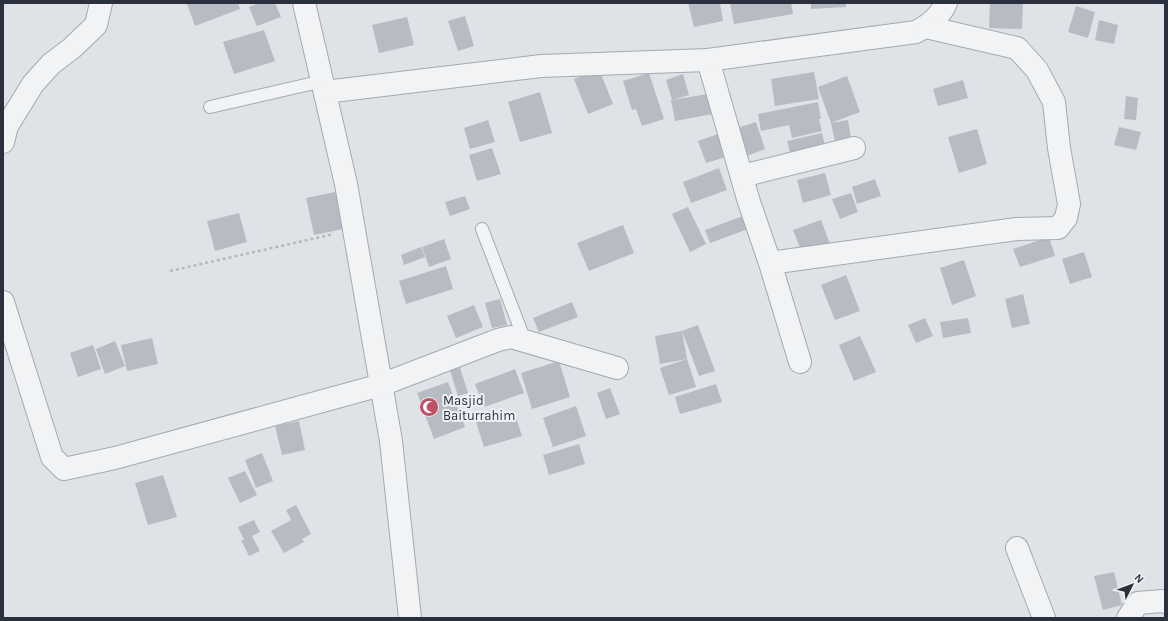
<svg xmlns="http://www.w3.org/2000/svg" width="1168" height="621" font-family="Karla,sans-serif">
<rect width="100%" height="100%" fill="#dfe2e7"/>
<g fill="#b7bcc3">
<polygon points="189,3 238,3 240,9 195,26 187,4"/>
<polygon points="259,3 275,3 281,17 257,26 249,7"/>
<polygon points="688,3 720,3 723,21 694,27"/>
<polygon points="730,3 791,3 793,14 734,24"/>
<polygon points="811,3 846,3 846,7 811,9"/>
<polygon points="990,3 1023,3 1022,29 989,28"/>
<polygon points="1076,6 1095,12 1088,38 1068,32"/>
<polygon points="465,16 474,46 458,51 448,21"/>
<polygon points="407,17 414,45 379,53 372,25"/>
<polygon points="1099,20 1118,25 1114,44 1095,40"/>
<polygon points="264,30 275,61 234,74 223,42"/>
<polygon points="599,69 613,104 588,114 574,79"/>
<polygon points="814,72 819,99 775,106 771,79"/>
<polygon points="649,73 664,119 642,126 636,109 632,110 623,81"/>
<polygon points="683,74 689,95 672,100 666,80"/>
<polygon points="847,76 860,112 831,123 848,120 852,144 836,147 831,123 818,87"/>
<polygon points="963,80 968,98 938,106 933,89"/>
<polygon points="540,92 552,133 520,142 508,102"/>
<polygon points="714,93 718,113 675,121 671,100"/>
<polygon points="1126,96 1138,98 1136,120 1124,119"/>
<polygon points="818,102 821,119 819,119 822,131 792,138 789,125 761,131 758,114"/>
<polygon points="488,120 495,142 470,149 464,128"/>
<polygon points="756,122 765,149 744,157 734,129"/>
<polygon points="1119,127 1141,132 1136,150 1114,145"/>
<polygon points="977,129 987,164 959,173 948,137"/>
<polygon points="822,133 826,151 792,160 787,141"/>
<polygon points="718,134 726,157 706,163 698,141"/>
<polygon points="492,148 501,174 477,181 469,155"/>
<polygon points="719,168 727,190 691,203 683,182"/>
<polygon points="825,173 831,195 803,203 797,180"/>
<polygon points="875,179 881,196 857,204 852,187"/>
<polygon points="340,191 348,228 314,235 306,198"/>
<polygon points="851,193 858,212 840,219 832,199"/>
<polygon points="465,196 470,209 450,216 445,202"/>
<polygon points="688,207 706,244 690,252 672,214"/>
<polygon points="239,213 247,242 215,251 207,221"/>
<polygon points="743,216 748,229 710,243 705,230"/>
<polygon points="821,220 830,244 802,253 793,230"/>
<polygon points="623,225 634,253 589,271 577,243"/>
<polygon points="1049,237 1055,256 1020,267 1013,249"/>
<polygon points="444,239 451,259 429,267 422,247"/>
<polygon points="421,247 425,257 404,265 401,255"/>
<polygon points="1084,252 1092,277 1070,284 1062,259"/>
<polygon points="964,260 976,296 952,305 940,268"/>
<polygon points="446,266 453,289 406,304 399,281"/>
<polygon points="846,275 860,311 835,320 821,285"/>
<polygon points="1023,294 1030,324 1012,328 1005,299"/>
<polygon points="500,299 507,325 492,328 485,303"/>
<polygon points="572,302 578,317 539,332 533,318"/>
<polygon points="474,305 483,327 456,338 447,316"/>
<polygon points="925,318 933,336 916,343 908,325"/>
<polygon points="968,318 971,333 943,338 940,322"/>
<polygon points="698,325 715,371 699,376 682,331"/>
<polygon points="682,331 687,359 696,387 669,395 660,368 687,359 660,364 655,336"/>
<polygon points="860,336 876,372 854,381 839,345"/>
<polygon points="152,338 158,364 127,371 121,345"/>
<polygon points="115,341 125,366 105,374 96,349"/>
<polygon points="93,345 101,369 78,377 70,353"/>
<polygon points="458,361 468,393 458,396 448,364"/>
<polygon points="559,361 570,397 532,409 521,373"/>
<polygon points="515,369 524,393 484,407 475,384"/>
<polygon points="448,382 465,427 434,439 417,393"/>
<polygon points="716,384 722,402 680,414 675,397"/>
<polygon points="610,388 620,414 606,419 597,393"/>
<polygon points="576,406 586,436 553,447 543,418"/>
<polygon points="514,411 522,436 484,447 476,422"/>
<polygon points="299,421 305,450 282,455 275,426"/>
<polygon points="579,444 585,464 549,475 543,455"/>
<polygon points="262,453 273,481 256,488 245,460"/>
<polygon points="245,471 257,495 240,503 228,478"/>
<polygon points="163,475 177,517 148,525 135,483"/>
<polygon points="296,505 311,534 302,539 304,542 284,553 271,531 291,520 296,529 286,510"/>
<polygon points="254,520 260,532 252,536 260,551 249,556 241,540 244,540 238,527"/>
<polygon points="1114,572 1122,605 1103,610 1094,576"/>
</g>
<g fill="none" stroke-linecap="round" stroke-linejoin="round">
<g stroke="#a5a9b0" stroke-width="14">
<g id="service">
<polyline points="210,107 323,81"/>
<polyline points="482,229 525,341"/>
</g>
</g>
<g stroke="#a5a9b0" stroke-width="24">
<g id="minor">
<polyline points="304,3 346,184 391,441 410,618"/>
<polyline points="708,60 749,202 770,263 800,362"/>
<path d="M325,92L541,66L708,60L916,32C930,25 940,17 946,3"/>
<polyline points="3,142 7,126 33,84 51,64 72,48 96,25 101,3"/>
<polyline points="742,176 854,148"/>
<polyline points="770,263 1017,229 1058,228 1066,218 1069,204 1059,148 1054,102 1037,70 1017,48 926,27"/>
<polyline points="3,302 52,457 64,469 115,458 381,385 498,340 511,337 617,368"/>
<polyline points="1017,548 1044,618"/>
<polyline points="1128,618 1138,603 1162,601 1165,602"/>
</g>
</g>
<polyline stroke="#b5b9be" stroke-width="2.5" stroke-dasharray="3 3" stroke-linecap="butt" points="170,271 334,234"/>
<use href="#service" stroke="#f1f3f5" stroke-width="12"/>
<use href="#minor" stroke="#f1f3f5" stroke-width="22"/>
</g>
<defs>
<g id="mosque-disc" transform="scale(1)"><circle r="9.5" fill="#bf5167" stroke="#eef1f5"/><path d="M3.5-4.9A6 6 0 1 0 3.5 4.9A5 5 0 1 1 3.5-4.9Z" fill="#fff"/></g>
</defs>
<g fill-rule="evenodd">
<use href="#mosque-disc" x="429" y="407"/>
</g>
<g text-anchor="middle" stroke-width="4" stroke-linejoin="round" paint-order="stroke">
<g font-size="13" fill="#2a313c" stroke="#eef1f5" text-anchor="start">
<text x="443" y="405">Masjid<tspan x="443" dy="15">Baiturrahim</tspan></text>
</g>
</g>
<rect width="1168" height="621" fill="none" stroke="#2a313c" stroke-width="8"/>
<g transform="translate(1132 585) rotate(48)" stroke="#eef1f5" stroke-width="3" paint-order="stroke">
<path d="M0-3L7 15L0 10L-7 15Z" fill="#2a313c"/>
<text y="-6" font-size="11" font-weight="bold" text-anchor="middle" fill="#2a313c">N</text>
</g>
</svg>
